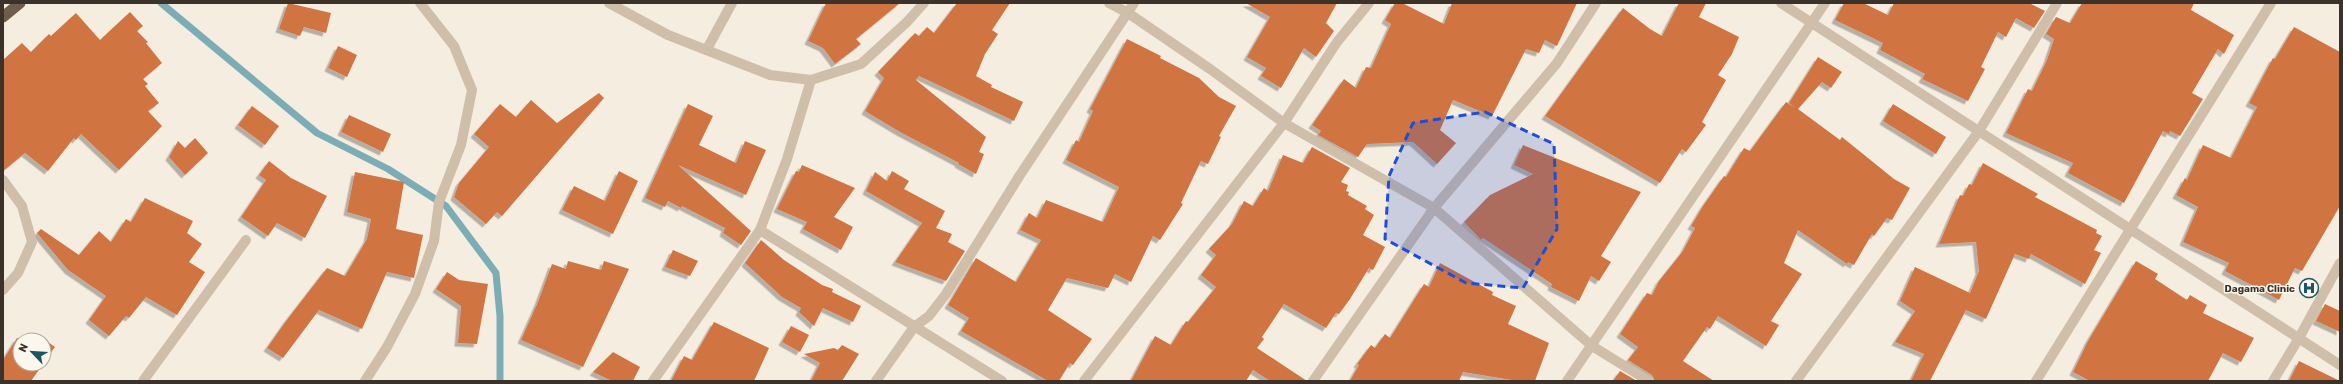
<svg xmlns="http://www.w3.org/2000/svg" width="2343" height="384" font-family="Rubik,sans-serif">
<defs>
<filter id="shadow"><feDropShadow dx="-3.5" dy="3.5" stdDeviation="0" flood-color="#0004"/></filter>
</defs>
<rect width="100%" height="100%" fill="#f5ede0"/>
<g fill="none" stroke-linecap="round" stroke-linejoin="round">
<polyline stroke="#7cadb5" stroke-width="7" points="161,3 317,133 388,169 446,206 496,273 500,316 500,381"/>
</g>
<g fill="#d07443" filter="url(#shadow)">
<polygon points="288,3 331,13 326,33 304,27 300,36 279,29"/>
<polygon points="826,3 900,3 856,39 861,44 835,64 823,48 808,41"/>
<polygon points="957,3 1010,3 992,30 998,34 985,54 976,76 992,85 991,87 1023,102 1014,121 919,76 916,80 986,137 979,152 984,154 976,174 958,164 959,163 900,132 865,111 884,78 878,72 915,33 919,36 927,27 934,33"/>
<polygon points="1246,3 1337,3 1326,23 1334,31 1316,57 1304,48 1281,88 1261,76 1266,68 1247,57 1270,17"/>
<polygon points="1395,3 1402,3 1444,24 1452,3 1577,3 1557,46 1545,40 1539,53 1526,49 1492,116 1453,100 1440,130 1456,143 1437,164 1413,142 1367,144 1358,157 1318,135 1321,131 1312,125 1344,79 1356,88 1366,67 1371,68 1391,24 1385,20"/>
<polygon points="1679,3 1706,3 1699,17 1739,37 1732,54 1718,75 1726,80 1702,122 1706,125 1686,152 1682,149 1660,183 1545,116 1623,8 1650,29 1662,36"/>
<polygon points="1844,3 1863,3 1888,15 1894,3 2029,3 2045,11 2034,28 2016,18 2006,37 1998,32 1981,67 1985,69 1968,101 1922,79 1925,74 1880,50 1883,43 1835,20"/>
<polygon points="2082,3 2194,3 2191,10 2234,35 2224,54 2218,49 2192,93 2203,99 2180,136 2170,131 2169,134 2163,131 2124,203 2068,173 2073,163 2006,133 2028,89 2032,91 2047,60 2054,39 2046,34 2056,17 2070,23"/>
<polygon points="130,12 143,26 137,31 148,42 146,43 162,63 143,79 148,84 145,86 159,103 148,111 162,126 119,170 81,134 76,140 74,138 48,171 25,153 3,171 3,60 22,43 31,52 49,34 51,36 76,13 100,40"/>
<polygon points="2294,27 2340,52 2340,206 2302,271 2295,268 2279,300 2225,271 2229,263 2183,242 2198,207 2176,195 2185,178 2187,180 2203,145 2231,158 2257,107 2249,103 2273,58 2275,59"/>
<polygon points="1127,39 1161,56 1160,58 1199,78 1219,97 1236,106 1219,136 1221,137 1208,164 1201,161 1181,203 1183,204 1160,240 1153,236 1131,282 1115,274 1108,288 1067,278 1048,310 1092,339 1073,365 1070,363 1059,381 1048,381 961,331 969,318 948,305 976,258 1016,282 1041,240 1020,230 1029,213 1037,218 1046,200 1103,222 1119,187 1066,160 1076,140 1079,142 1093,111 1090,109"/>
<polygon points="338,46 357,55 347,77 328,68"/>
<polygon points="1818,57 1842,72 1831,88 1822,82 1798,109 1840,140 1842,137 1894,179 1910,188 1892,220 1887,218 1874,236 1872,234 1854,265 1848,262 1847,264 1798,230 1784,263 1802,274 1771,321 1779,325 1766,346 1718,316 1710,329 1707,327 1683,361 1714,381 1655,381 1652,375 1628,360 1638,347 1620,334 1647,293 1652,295 1659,281 1683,251 1695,228 1691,226 1703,206 1724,176 1726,177 1744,148 1750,151 1786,102 1795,108 1789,103"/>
<polygon points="599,93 604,98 502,216 497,212 486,224 454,197 459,183 489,147 474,134 500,104 516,117 531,100 557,123"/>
<polygon points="688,104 713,116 699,145 736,163 745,141 766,150 746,195 678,165 751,231 741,245 723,233 725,228 682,206 681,208 668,201 665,207 645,198"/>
<polygon points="1893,104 1946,137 1936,154 1883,121"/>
<polygon points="252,106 279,126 265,145 238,125"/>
<polygon points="349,115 391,134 383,152 341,132"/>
<polygon points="195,138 208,153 185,175 169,157 178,141 185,148"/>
<polygon points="1523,145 1641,192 1601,256 1611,262 1599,281 1591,276 1579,301 1551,287 1552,284 1483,238 1481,240 1464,222 1490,195 1533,174 1514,165"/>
<polygon points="1312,147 1350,168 1341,182 1348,185 1346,191 1349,192 1348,195 1367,206 1365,209 1374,215 1363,235 1385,247 1373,270 1369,268 1350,299 1339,314 1336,313 1326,328 1284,304 1262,337 1264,339 1257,348 1307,381 1270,381 1253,370 1246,381 1131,381 1155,336 1171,345 1186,321 1188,322 1216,287 1201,275 1216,255 1209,249 1232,224 1244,201 1253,206 1264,188 1268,191 1283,155 1303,163"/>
<polygon points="269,161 291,178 327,196 305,238 277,223 268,236 241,217 266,180 259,175"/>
<polygon points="1983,163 2038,194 2035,197 2097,230 2096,233 2102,236 2094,250 2101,253 2085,284 2031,254 2029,259 2015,254 1986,319 1966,310 1930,381 1911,381 1924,354 1895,342 1915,311 1900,301 1915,267 1970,293 1979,271 1976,242 1939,244 1960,195 1963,196 1969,184 1972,185"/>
<polygon points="802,165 855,188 834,217 853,227 841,250 803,229 807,222 777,209 796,171 799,172"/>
<polygon points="619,171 638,181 613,234 562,210 574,186 605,201"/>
<polygon points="892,171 909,181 904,189 945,211 936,228 952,234 948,242 965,251 946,281 895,262 922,223 866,191 875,172 887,181"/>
<polygon points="355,172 404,182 396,229 423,235 414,278 387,272 362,329 319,310 283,358 267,348 286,321 327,268 345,276 367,239 371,219 347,212"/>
<polygon points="145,198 193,221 187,233 202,244 189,262 205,272 177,315 146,297 129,318 126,316 109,336 89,320 106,296 68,270 37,233 41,229 79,255 99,231 111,242 126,219 131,222"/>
<polygon points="761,240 784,260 822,285 833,289 832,292 861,306 853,322 823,308 814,326 799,312 801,308 782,297 745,263"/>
<polygon points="673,250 698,261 690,276 665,267"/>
<polygon points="568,261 601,270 604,261 629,269 583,367 521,340 538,302 552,264 566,269"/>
<polygon points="2136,261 2158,274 2155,279 2187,300 2190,295 2207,305 2203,313 2254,338 2241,362 2223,353 2208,381 2090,381 2073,372 2088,341"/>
<polygon points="1440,263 1493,292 1492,295 1516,306 1508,324 1549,343 1535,381 1518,381 1463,372 1459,381 1350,381 1359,365 1357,364 1371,345 1375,348 1385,334 1390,338 1424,284 1429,287"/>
<polygon points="447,272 459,280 488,284 477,344 458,343 461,306 436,289"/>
<polygon points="2325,304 2340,311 2340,332 2316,321"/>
<polygon points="714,322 769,348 754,381 671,381 684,356 692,360"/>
<polygon points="791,326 809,335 800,352 782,342"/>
<polygon points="41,337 55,347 44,362 44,340 38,340"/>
<polygon points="17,338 20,340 20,364 43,364 31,381 3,381 3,360"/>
<polygon points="842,345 859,354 842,381 811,381 820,363 804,354 834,348 838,350"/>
<polygon points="613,352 640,367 633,381 612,381 593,372"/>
<polygon points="2299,361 2340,381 2289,381"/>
<polygon points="1620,371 1637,381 1613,381"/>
</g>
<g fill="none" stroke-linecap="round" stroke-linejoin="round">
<g stroke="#cfbfaa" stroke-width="10">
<polyline points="609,3 668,35 770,75 811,80 861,64 907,22 924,3"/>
<polyline points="1109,3 1128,13 1210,69 1284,123 1434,208 1592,346 1649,381"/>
<polyline points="1781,3 2340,365"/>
<polyline points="707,49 732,3"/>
<polyline points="3,180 22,206 32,242 18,273 3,290"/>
<polyline points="760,230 1002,381"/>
<polyline points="143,381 246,240"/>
<polyline points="365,381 387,347 415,294 434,241 439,202 461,145 472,90 454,46 420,3"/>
<polyline points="653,381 760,230 787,159 811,80"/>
<polyline points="876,381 914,327 929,316 946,294 1020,175 1134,3"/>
<polyline points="1084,381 1284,123 1337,42 1369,3"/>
<polyline points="1313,381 1434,208 1557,63 1596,3"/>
<polyline points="1567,381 1825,3"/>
<polyline points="1796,381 1979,131 2057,3"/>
<polyline points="2036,381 2271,3"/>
<polyline points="2273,381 2299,338 2340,263"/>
</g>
<polyline stroke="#6e5c4d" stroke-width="11" points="3,17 20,3"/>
</g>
<path fill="#1d4ed8" fill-opacity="0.2" stroke="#1d4ed8" stroke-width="3" stroke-dasharray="8 5" stroke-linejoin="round" d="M1485,112L1554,144L1557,229L1523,288L1466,283L1385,239L1389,176L1413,123Z"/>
<defs>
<g id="hospital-ring" transform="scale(1)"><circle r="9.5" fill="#fcf7ed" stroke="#1b5662" stroke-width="1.5"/><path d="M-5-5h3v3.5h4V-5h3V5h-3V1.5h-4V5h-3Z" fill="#1b5662"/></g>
</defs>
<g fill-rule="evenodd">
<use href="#hospital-ring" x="2309" y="288"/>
</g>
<g text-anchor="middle" stroke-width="3" stroke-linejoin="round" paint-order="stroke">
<g font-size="10" font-weight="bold" fill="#3c322a" stroke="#fcf7ed" text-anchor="end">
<text x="2295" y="292">Dagama Clinic</text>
</g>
</g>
<rect width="2343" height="384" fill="none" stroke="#3c322a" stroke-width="8"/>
<g transform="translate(32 352) rotate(295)"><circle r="19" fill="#fcf7ed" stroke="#afa89f"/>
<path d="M0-3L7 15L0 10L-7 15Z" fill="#1b5662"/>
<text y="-6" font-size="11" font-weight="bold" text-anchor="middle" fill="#3c322a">N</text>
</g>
</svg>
